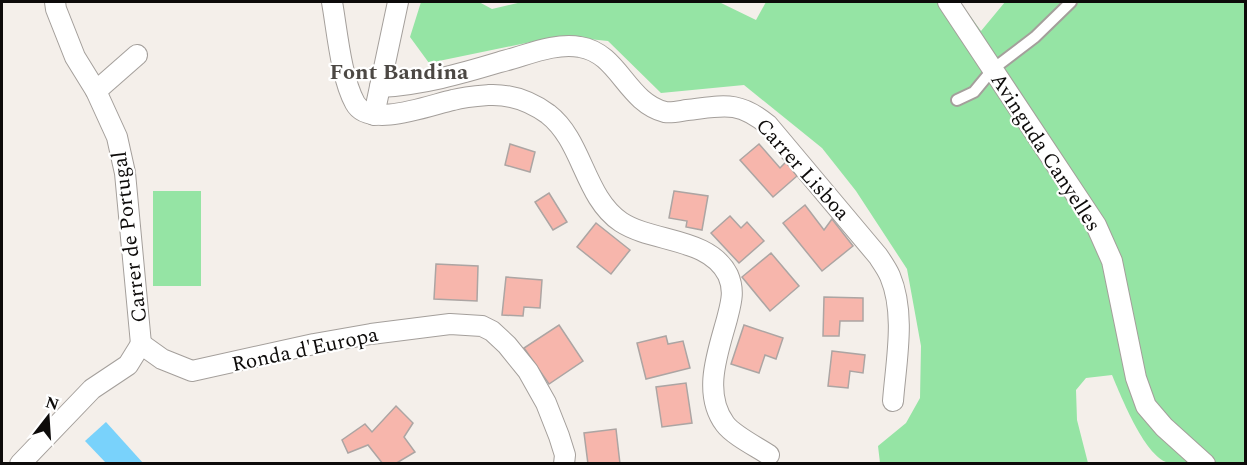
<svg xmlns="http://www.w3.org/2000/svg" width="1247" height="465" font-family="Spectral,serif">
<rect width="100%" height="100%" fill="#f4efea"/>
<g fill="#95e4a4">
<path d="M421,2H479L492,9L522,2H719L756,20L766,2H960L981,31L1005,2H1245V463C1223,463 1192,465 1170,463C1146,460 1121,396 1112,375L1086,378L1076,390L1077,420L1088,463H880L878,446L906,423L920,398L921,346L907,269L856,191L822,148L744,85L661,93L608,41L560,36L429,63L410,37Z"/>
<rect x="153" y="191" width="48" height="95"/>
</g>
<polygon fill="#79d2fb" points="106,422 143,463 106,463 85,441"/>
<g fill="#f7b6ac" stroke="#aca5a3" stroke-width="1.5">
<polygon points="510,144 535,152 530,172 505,165"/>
<polygon points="759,144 780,168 786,162 797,176 773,197 740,160"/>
<polygon points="674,191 708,196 702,230 686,227 687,221 669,218"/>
<polygon points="549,193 567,222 553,230 535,202"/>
<polygon points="805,205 824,230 832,219 853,246 822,271 783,223"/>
<polygon points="730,216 741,228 747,222 764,241 739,263 711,233"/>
<polygon points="596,223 630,250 611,274 577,247"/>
<polygon points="771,253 799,286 770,311 742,277"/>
<polygon points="436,264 478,266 477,301 434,299"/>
<polygon points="506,277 542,280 540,308 524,307 523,316 502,315"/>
<polygon points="824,297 863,298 863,321 840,321 839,336 823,336"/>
<polygon points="559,325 583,361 549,384 524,348"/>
<polygon points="744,325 783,338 776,359 765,355 759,373 731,364"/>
<polygon points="666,336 668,344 683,341 690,368 646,379 637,343"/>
<polygon points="832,351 865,355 863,373 850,371 848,388 828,386"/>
<polygon points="686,383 692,423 662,427 656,387"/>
<polygon points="396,406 413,423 404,437 415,452 395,464 383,464 368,445 348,453 342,440 365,424 372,432"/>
<polygon points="616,429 620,464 588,464 584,433"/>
</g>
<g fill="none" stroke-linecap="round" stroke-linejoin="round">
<g stroke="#a49f9b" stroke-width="14">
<polyline id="lane" points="957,100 974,92 993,69 1035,37 1071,2"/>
</g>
<g stroke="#a49f9b" stroke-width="22">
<g id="street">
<polyline points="55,2 56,9 75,57 96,91 117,137 125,173 141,344"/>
<path d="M332,2C337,30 341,78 355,103C369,129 430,105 453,100C464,97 477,96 489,95C511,94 530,101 548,114C583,141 584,197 621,222C653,243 709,237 728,275C735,291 731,303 727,319C718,352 702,393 725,424C733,435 757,447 769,455"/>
<polyline points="948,2 1096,225 1112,261 1136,378 1146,406 1164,427 1205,464"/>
<path d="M380,87C422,85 460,74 500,62C525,56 555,42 580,47C619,53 626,102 665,112C672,113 680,111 687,110C723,106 738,100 768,125L878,256C882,262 887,269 890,276C906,314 896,361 893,401"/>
<polyline points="96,91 137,55"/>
<polyline points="374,115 398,2"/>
<polyline points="20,464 92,389 128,365 141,344 162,359 192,371 314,344 371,334 450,324 482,326 492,331 507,345 528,371 546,403 559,436 565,455 564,464"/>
</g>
</g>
<use href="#lane" stroke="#fff" stroke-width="10"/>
<use href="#street" stroke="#fff" stroke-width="20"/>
</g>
<g text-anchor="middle" stroke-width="4.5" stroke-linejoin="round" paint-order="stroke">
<g font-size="21" fill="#0d0b0a" stroke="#fff">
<text transform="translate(1046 152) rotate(57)" y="7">Avinguda Canyelles</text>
<text transform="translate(803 169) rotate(48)" y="7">Carrer Lisboa</text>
<text transform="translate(129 237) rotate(-97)" y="7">Carrer de Portugal</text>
<text transform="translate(305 349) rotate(-12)" y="7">Ronda d'Europa</text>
</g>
<g font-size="22" font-weight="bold" fill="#4c4844" stroke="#fff">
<text x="399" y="79">Font Bandina</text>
</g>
</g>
<rect width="1247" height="465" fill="none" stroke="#0d0b0a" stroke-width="6"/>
<g transform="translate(48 417) rotate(17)" stroke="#ffffff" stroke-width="4.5" paint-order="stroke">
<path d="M0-4.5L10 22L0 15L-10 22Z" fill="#0d0b0a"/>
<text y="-9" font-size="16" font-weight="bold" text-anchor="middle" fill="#0d0b0a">N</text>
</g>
</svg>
